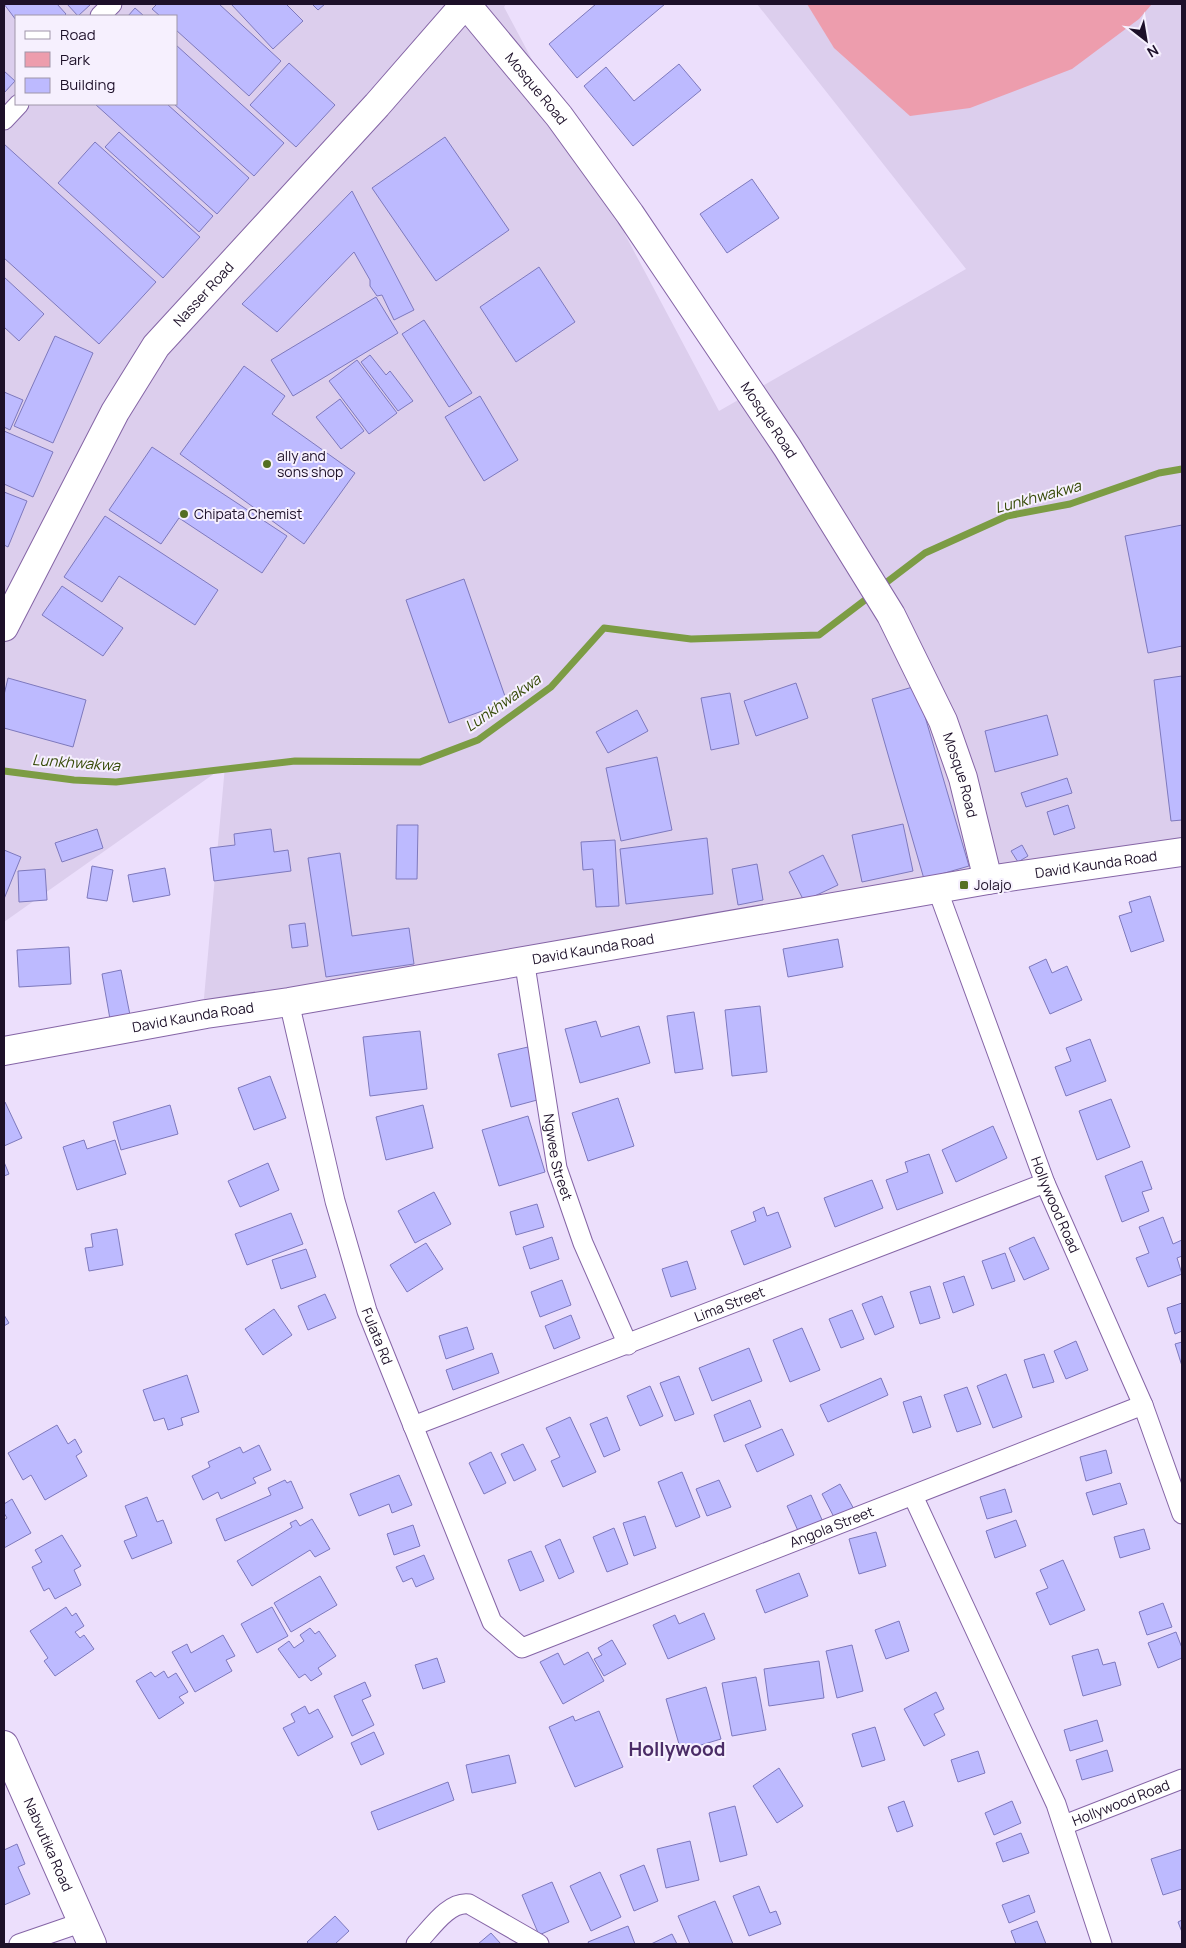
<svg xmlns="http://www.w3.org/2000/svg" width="1186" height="1948" font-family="Manrope,sans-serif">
<rect width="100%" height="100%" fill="#ecdffc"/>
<path fill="#dcceed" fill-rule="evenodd" d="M4,4H506L504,7L719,411L966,269L757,4H1182V863L203,1009L225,766L4,922ZM16,16H176V104H16Z"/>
<polygon fill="#ed9dad" points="807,4 1152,4 1139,19 1072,69 970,108 910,116 834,48"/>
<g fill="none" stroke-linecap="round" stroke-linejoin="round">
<g stroke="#7c9c44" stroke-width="7">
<polyline points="883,585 925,553 1007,516 1070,504 1159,473 1182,469"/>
<polyline points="4,771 74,780 116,782 295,761 420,762 478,740 551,687 604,628 691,639 819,635 865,600"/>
</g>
</g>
<g fill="#bdbaff" stroke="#7e79bd">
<polygon points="4,4 57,4 66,14 64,16 16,16 16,20"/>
<polygon points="67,4 91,4 78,16"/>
<polygon points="157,4 219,4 281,61 249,96 176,30 176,16 160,16 152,9"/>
<polygon points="231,4 286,4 303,21 273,49"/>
<polygon points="312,4 325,4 318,10"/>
<polygon points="596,4 665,4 577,78 549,44"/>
<polygon points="135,8 144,16 128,16"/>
<polygon points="176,45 284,143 254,176 174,104 176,104"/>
<polygon points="289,63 335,105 296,147 250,105"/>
<polygon points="679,64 701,90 633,146 584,86 606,67 634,101"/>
<polygon points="4,71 15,81 4,93"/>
<polygon points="95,104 167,104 249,178 217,214"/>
<polygon points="119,132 213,216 199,232 105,147"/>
<polygon points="445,137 509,230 436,281 372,188"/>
<polygon points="95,142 200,237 163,278 58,183"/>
<polygon points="4,144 156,282 99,344 4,258"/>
<polygon points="752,179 779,218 727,253 700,214"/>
<polygon points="352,191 414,310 394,320 382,295 377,296 370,286 370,280 354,252 277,332 242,304"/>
<polygon points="539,267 575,322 516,362 480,307"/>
<polygon points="4,277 44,314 19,341 4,327"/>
<polygon points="376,297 398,333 293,396 271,360"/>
<polygon points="424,320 472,393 449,407 402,334"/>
<polygon points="55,336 93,353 53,443 14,426"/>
<polygon points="370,355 386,375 390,371 413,401 398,411 361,362"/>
<polygon points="357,360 397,413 369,434 329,381"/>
<polygon points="244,366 285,396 272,414 355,473 304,544 180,454"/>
<polygon points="4,392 23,400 10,430 4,427"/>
<polygon points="480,396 518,460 484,481 445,417"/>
<polygon points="340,399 364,431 341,449 316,417"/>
<polygon points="4,431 53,452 33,497 4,484"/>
<polygon points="152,447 287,536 262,573 179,518 161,544 109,510"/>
<polygon points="4,492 27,501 8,547 4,545"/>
<polygon points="105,516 218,590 195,625 119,576 102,602 64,577"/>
<polygon points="1182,525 1182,646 1148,653 1125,536"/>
<polygon points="464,579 507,702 449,723 406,600"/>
<polygon points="62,586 123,628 103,656 42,615"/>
<polygon points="1182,676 1182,820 1171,821 1154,680"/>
<polygon points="8,678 86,700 73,747 4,728 4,695"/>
<polygon points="796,683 808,718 756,736 744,701"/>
<polygon points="916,686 969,866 924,879 872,699"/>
<polygon points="730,693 739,744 711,750 701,698"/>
<polygon points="637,710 648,731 608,753 596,732"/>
<polygon points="1047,715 1058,755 995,772 985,731"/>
<polygon points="657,757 672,830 621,841 606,768"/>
<polygon points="1067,778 1072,793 1026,807 1021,793"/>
<polygon points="1068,805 1075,828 1054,835 1047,812"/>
<polygon points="903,824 913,871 862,882 852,835"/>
<polygon points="397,825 418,825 417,879 396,879"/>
<polygon points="97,829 103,848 62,862 55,843"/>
<polygon points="271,829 274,852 288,850 291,871 214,881 210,848 235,845 234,834"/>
<polygon points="707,838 713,894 626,904 620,849"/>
<polygon points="615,840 619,906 596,907 593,869 583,870 581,842"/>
<polygon points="1022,845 1028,856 1018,862 1011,851"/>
<polygon points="4,850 21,857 4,899"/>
<polygon points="340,853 352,936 409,928 414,964 326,977 308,858"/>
<polygon points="823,855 838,885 804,901 789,872"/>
<polygon points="757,864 763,900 738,905 732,869"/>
<polygon points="92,866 113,870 107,901 87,898"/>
<polygon points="165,868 170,895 133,902 128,875"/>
<polygon points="45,869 47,900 19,902 18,871"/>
<polygon points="1150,896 1164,941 1131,952 1119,916 1132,912 1129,902"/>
<polygon points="305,923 308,946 292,948 289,925"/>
<polygon points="838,939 843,967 788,977 783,949"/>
<polygon points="69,947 71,984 19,987 17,950"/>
<polygon points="1046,959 1052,973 1067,966 1082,1000 1050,1014 1029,967"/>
<polygon points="121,970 130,1015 110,1019 102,974"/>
<polygon points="760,1006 767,1072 732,1076 725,1010"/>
<polygon points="694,1012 703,1069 675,1073 667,1016"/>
<polygon points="596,1021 601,1037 639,1026 650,1063 580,1083 565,1029"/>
<polygon points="420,1031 427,1089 370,1096 363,1037"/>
<polygon points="1090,1039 1106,1081 1066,1096 1055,1067 1071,1061 1066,1048"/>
<polygon points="528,1047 541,1099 511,1107 498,1054"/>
<polygon points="270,1076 286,1118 254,1130 238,1088"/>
<polygon points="618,1098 634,1146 588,1161 572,1113"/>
<polygon points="1111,1099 1130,1147 1097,1160 1079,1111"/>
<polygon points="5,1102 22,1138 4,1146 4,1103"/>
<polygon points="170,1105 178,1134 121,1150 113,1122"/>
<polygon points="423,1105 433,1148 386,1160 376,1117"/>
<polygon points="528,1116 545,1172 499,1186 482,1130"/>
<polygon points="993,1126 1007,1158 956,1182 942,1150"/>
<polygon points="84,1140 87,1149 115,1140 126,1174 77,1190 63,1147"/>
<polygon points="929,1154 943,1193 897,1210 886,1180 908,1172 905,1162"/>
<polygon points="1142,1161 1152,1189 1142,1192 1149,1211 1122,1222 1105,1176"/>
<polygon points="4,1162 9,1174 4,1176"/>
<polygon points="268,1163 279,1190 240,1207 228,1181"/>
<polygon points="872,1180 883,1208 835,1227 824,1198"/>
<polygon points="434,1192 451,1224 415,1243 398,1211"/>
<polygon points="537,1204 544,1227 516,1235 510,1212"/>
<polygon points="764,1207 767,1216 778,1212 791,1247 744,1265 731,1231 756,1221 753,1212"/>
<polygon points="291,1213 303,1244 247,1265 235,1234"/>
<polygon points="1163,1217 1173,1244 1182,1240 1182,1256 1177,1258 1182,1274 1148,1287 1136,1258 1149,1253 1139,1227"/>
<polygon points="117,1229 123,1265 89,1271 85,1248 93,1247 91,1234"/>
<polygon points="552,1237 559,1259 530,1269 523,1247"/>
<polygon points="1034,1237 1049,1269 1024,1280 1009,1248"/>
<polygon points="426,1243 443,1269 407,1292 390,1265"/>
<polygon points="306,1249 316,1277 281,1289 272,1260"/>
<polygon points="1005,1253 1015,1281 992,1289 982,1261"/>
<polygon points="687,1261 696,1289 671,1297 662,1269"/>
<polygon points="964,1276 974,1305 953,1313 943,1283"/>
<polygon points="562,1280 571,1305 540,1317 531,1292"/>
<polygon points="930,1286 940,1318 920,1324 910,1292"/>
<polygon points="325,1294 336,1318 308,1330 298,1306"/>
<polygon points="882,1296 894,1327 875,1335 862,1304"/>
<polygon points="1182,1303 1182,1331 1175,1334 1167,1308"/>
<polygon points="274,1309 292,1335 263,1355 245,1329"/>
<polygon points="852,1310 864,1339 841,1348 829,1319"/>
<polygon points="4,1315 9,1323 4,1326"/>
<polygon points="571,1315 580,1338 554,1349 545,1326"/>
<polygon points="467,1327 474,1349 446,1359 439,1336"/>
<polygon points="802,1328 820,1370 790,1382 773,1340"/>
<polygon points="1076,1341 1088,1370 1066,1379 1054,1351"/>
<polygon points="1182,1342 1182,1366 1175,1344"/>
<polygon points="749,1348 762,1381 712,1401 699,1368"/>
<polygon points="492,1353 499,1373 453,1390 446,1370"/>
<polygon points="1044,1354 1054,1382 1033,1388 1024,1360"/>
<polygon points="1006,1374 1022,1417 993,1428 977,1386"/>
<polygon points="187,1375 199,1412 181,1418 183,1425 168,1430 164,1418 154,1421 143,1390"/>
<polygon points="679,1376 694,1414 675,1421 660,1383"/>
<polygon points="881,1378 888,1395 828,1422 820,1405"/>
<polygon points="650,1386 663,1416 640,1426 627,1396"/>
<polygon points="967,1387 981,1424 957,1432 944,1395"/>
<polygon points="921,1396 931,1427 913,1433 903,1402"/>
<polygon points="750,1400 761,1427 724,1442 714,1415"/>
<polygon points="570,1417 596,1472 563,1487 551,1461 560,1457 546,1428"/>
<polygon points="607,1417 620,1450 604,1457 590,1424"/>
<polygon points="57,1425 68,1444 75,1439 82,1452 76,1456 87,1476 45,1500 31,1475 23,1480 8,1453"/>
<polygon points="782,1429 794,1455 757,1472 745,1445"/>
<polygon points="523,1444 536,1470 514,1481 501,1454"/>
<polygon points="259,1445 271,1470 253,1478 256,1483 221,1499 218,1492 203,1500 192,1476 210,1467 208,1462 240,1447 243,1453"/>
<polygon points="1106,1450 1112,1473 1086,1481 1080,1457"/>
<polygon points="491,1452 506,1483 484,1494 469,1463"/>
<polygon points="682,1472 700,1517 676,1527 658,1482"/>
<polygon points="399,1475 412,1505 392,1513 389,1504 359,1516 350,1494"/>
<polygon points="285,1480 287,1483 291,1481 303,1508 225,1541 216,1519 271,1495 268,1488"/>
<polygon points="719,1480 731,1507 707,1516 696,1489"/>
<polygon points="1120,1483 1127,1504 1093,1515 1086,1493"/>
<polygon points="840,1484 855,1511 836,1521 822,1494"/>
<polygon points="1005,1489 1012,1512 987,1519 980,1497"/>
<polygon points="811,1495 823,1522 799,1533 787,1506"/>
<polygon points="147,1497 157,1522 163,1520 172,1543 132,1559 124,1541 137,1536 125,1506"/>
<polygon points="12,1499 31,1533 4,1548 4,1520 7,1518 4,1513 4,1504"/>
<polygon points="645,1516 656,1548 634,1556 623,1523"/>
<polygon points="312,1519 330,1549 315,1557 310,1550 252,1586 237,1561 292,1527 290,1523 296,1520 300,1526"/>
<polygon points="1016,1520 1026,1546 995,1558 986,1531"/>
<polygon points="413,1525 420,1546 394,1555 387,1534"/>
<polygon points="614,1528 628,1564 607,1572 593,1537"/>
<polygon points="1144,1529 1150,1549 1120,1558 1114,1537"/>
<polygon points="876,1532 886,1566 859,1574 849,1539"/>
<polygon points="62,1535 81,1566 74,1570 81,1585 55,1599 49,1588 44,1591 32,1567 42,1562 35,1550"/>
<polygon points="560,1539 574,1572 559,1579 545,1546"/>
<polygon points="531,1551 544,1581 520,1591 508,1560"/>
<polygon points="424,1555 434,1579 416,1587 412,1578 403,1582 396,1567"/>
<polygon points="1063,1560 1085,1610 1050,1625 1036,1593 1048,1588 1040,1570"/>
<polygon points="799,1573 808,1596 765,1613 756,1590"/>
<polygon points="320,1576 337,1605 291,1632 274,1603"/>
<polygon points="1163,1603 1172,1627 1147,1635 1139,1612"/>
<polygon points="66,1607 72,1616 76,1613 84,1626 75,1632 80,1638 84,1635 94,1649 55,1676 44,1661 48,1658 30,1631"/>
<polygon points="272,1607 288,1636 257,1653 241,1624"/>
<polygon points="704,1613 715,1639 668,1659 653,1625 675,1615 679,1624"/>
<polygon points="899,1621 909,1651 886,1659 875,1630"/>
<polygon points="310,1628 315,1634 319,1631 336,1656 318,1668 322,1674 311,1681 305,1674 299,1678 278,1649 289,1641 294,1648 304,1641 300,1635"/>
<polygon points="1176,1632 1182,1648 1182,1658 1158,1668 1148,1643"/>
<polygon points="223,1635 235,1656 226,1660 232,1671 195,1692 172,1652 187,1644 191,1653"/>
<polygon points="612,1640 626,1664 604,1676 594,1659 602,1655 598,1648"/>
<polygon points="852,1645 863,1691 837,1698 826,1651"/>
<polygon points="1098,1649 1103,1665 1115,1662 1121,1685 1083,1696 1072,1656"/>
<polygon points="588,1652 604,1681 563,1704 540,1662 558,1653 564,1665"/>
<polygon points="437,1658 445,1682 423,1689 415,1665"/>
<polygon points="819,1661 824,1698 769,1706 764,1669"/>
<polygon points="164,1671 168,1678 176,1673 188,1692 179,1697 184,1703 159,1719 136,1681 151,1672 155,1677"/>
<polygon points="756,1677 766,1730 732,1736 722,1683"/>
<polygon points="365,1682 371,1696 362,1700 374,1725 352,1736 334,1696"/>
<polygon points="706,1687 721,1739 681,1751 666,1699"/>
<polygon points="936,1692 944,1709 934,1714 945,1735 924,1746 904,1709"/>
<polygon points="305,1706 309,1714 318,1709 333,1737 298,1756 283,1728 295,1722 291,1714"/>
<polygon points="599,1711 623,1767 575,1787 549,1727 573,1716 575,1721"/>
<polygon points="1097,1720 1103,1741 1070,1751 1064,1730"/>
<polygon points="875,1727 885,1760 862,1767 852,1734"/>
<polygon points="374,1732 384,1754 361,1765 351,1743"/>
<polygon points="1107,1750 1113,1771 1082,1780 1076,1760"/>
<polygon points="978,1751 985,1773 958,1782 951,1760"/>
<polygon points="509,1755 516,1783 472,1793 466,1765"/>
<polygon points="779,1768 803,1806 777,1823 753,1786"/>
<polygon points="448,1782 454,1800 378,1830 371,1812"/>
<polygon points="904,1801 913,1826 897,1832 888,1807"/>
<polygon points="1012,1801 1021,1823 994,1835 985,1813"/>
<polygon points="735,1806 747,1855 720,1862 709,1813"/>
<polygon points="1021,1833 1029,1853 1003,1862 996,1843"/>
<polygon points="690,1841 699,1880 666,1888 657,1849"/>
<polygon points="17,1844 25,1864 18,1867 30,1894 4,1905 4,1850"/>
<polygon points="1182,1849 1182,1889 1163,1895 1151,1859"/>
<polygon points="644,1865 658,1901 634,1911 620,1875"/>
<polygon points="600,1872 621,1917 591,1931 570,1886"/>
<polygon points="552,1882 569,1922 539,1935 522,1895"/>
<polygon points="759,1886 770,1913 776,1911 781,1924 749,1936 733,1896"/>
<polygon points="1029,1895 1035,1912 1009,1923 1002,1905"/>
<polygon points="715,1901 733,1944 690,1944 678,1916"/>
<polygon points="335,1916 349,1931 335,1944 309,1944 307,1942"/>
<polygon points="1182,1920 1182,1932 1178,1922"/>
<polygon points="1037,1921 1046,1944 1016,1944 1011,1931"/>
<polygon points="628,1926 635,1944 589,1944 588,1942"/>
<polygon points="491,1933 501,1944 478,1944"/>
<polygon points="672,1934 677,1944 651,1944"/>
</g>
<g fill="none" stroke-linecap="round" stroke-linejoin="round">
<g stroke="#8565a6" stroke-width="21">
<g id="street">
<polyline points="100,16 112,4"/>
<polyline points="4,120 19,104"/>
<path id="s1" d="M938,891L1045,1183L1143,1405L1182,1514"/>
<path id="s2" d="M524,959L557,1168L583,1243L628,1345"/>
<path id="s3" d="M289,1002L335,1201L367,1311L492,1622L522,1648L1143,1405"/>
<path id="s4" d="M413,1426L1045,1183"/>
<polyline points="913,1496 1056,1804 1102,1944"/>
<path id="s5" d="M1064,1825L1182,1779"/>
<polyline points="19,1944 83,1922"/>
<path d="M416,1944C430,1930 448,1901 469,1904L539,1944"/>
</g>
</g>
<g stroke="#8565a6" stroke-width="30">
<g id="secondary">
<path id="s6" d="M466,4L559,116L630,214L787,447L891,615L943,721L963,778L988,880"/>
<path id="s7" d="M4,627L115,412L156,346L377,105L465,4"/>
<path id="s8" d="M4,1051L206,1014L289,1002L988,880L1182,852"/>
<path id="s9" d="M4,1745L92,1944"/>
</g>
</g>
<use href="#street" stroke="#fff" stroke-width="19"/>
<use href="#secondary" stroke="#fff" stroke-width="28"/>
</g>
<g fill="#556f22" stroke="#f6f0fe" stroke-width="2">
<circle cx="267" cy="464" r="5"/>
<circle cx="184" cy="514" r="5"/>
<rect x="959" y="880" width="10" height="10" rx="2.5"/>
</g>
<g text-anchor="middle" stroke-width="4" stroke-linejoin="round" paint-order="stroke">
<g font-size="14" fill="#1d1029" stroke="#f6f0fe">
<text dy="5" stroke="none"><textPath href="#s6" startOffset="110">Mosque Road</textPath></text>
<text dy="5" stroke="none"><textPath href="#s7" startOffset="390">Nasser Road</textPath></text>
<text dy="5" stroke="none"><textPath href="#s6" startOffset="515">Mosque Road</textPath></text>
<text dy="5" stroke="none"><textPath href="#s6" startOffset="920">Mosque Road</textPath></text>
<text dy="5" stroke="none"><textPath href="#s8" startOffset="1108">David Kaunda Road</textPath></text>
<text dy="5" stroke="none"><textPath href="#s8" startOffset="598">David Kaunda Road</textPath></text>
<text dy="5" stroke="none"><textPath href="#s8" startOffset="192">David Kaunda Road</textPath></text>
<text dy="5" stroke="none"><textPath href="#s2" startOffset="201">Ngwee Street</textPath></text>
<text dy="5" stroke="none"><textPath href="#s1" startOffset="335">Hollywood Road</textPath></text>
<text dy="5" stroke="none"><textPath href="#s4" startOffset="339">Lima Street</textPath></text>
<text dy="5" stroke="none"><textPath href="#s3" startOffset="346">Fulata Rd</textPath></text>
<text dy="5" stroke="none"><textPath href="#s3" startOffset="1026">Angola Street</textPath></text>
<text dy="5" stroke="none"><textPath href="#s5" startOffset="61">Hollywood Road</textPath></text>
<text dy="5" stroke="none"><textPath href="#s9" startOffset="109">Nabvutika Road</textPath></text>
</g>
<g font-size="14" fill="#1d1029" stroke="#f6f0fe" text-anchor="start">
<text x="277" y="461">ally and<tspan x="277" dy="16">sons shop</tspan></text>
<text x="194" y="519">Chipata Chemist</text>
<text x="974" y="890">Jolajo</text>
</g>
<g font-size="15" font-style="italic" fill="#354906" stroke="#f6f0fe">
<text transform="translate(1038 497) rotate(-15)" y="5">Lunkhwakwa</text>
<text transform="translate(503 703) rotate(-35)" y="5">Lunkhwakwa</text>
<text transform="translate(76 763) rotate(4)" y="5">Lunkhwakwa</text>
</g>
<g font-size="19" font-weight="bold" fill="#4b2c67" stroke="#f6f0fe">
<text x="677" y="1756">Hollywood</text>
</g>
</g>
<rect width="1186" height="1948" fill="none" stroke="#1d1029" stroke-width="10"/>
<rect x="15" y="15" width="162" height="90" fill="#f6f0fe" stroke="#9f96a9"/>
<rect x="25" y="31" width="25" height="8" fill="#ffffff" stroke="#9f96a9"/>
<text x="60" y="40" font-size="15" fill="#1d1029">Road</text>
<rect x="25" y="52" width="25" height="15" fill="#ed9dad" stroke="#9f96a9"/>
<text x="60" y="65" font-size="15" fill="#1d1029">Park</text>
<rect x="25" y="78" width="25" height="15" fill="#bdbaff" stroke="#9f96a9"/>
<text x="60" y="90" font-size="15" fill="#1d1029">Building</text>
<g transform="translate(1146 40) rotate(149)" stroke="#f6f0fe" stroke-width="4" paint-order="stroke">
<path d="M0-4L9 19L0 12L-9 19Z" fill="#1d1029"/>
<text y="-8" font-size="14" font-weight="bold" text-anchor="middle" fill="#1d1029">N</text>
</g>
</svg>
